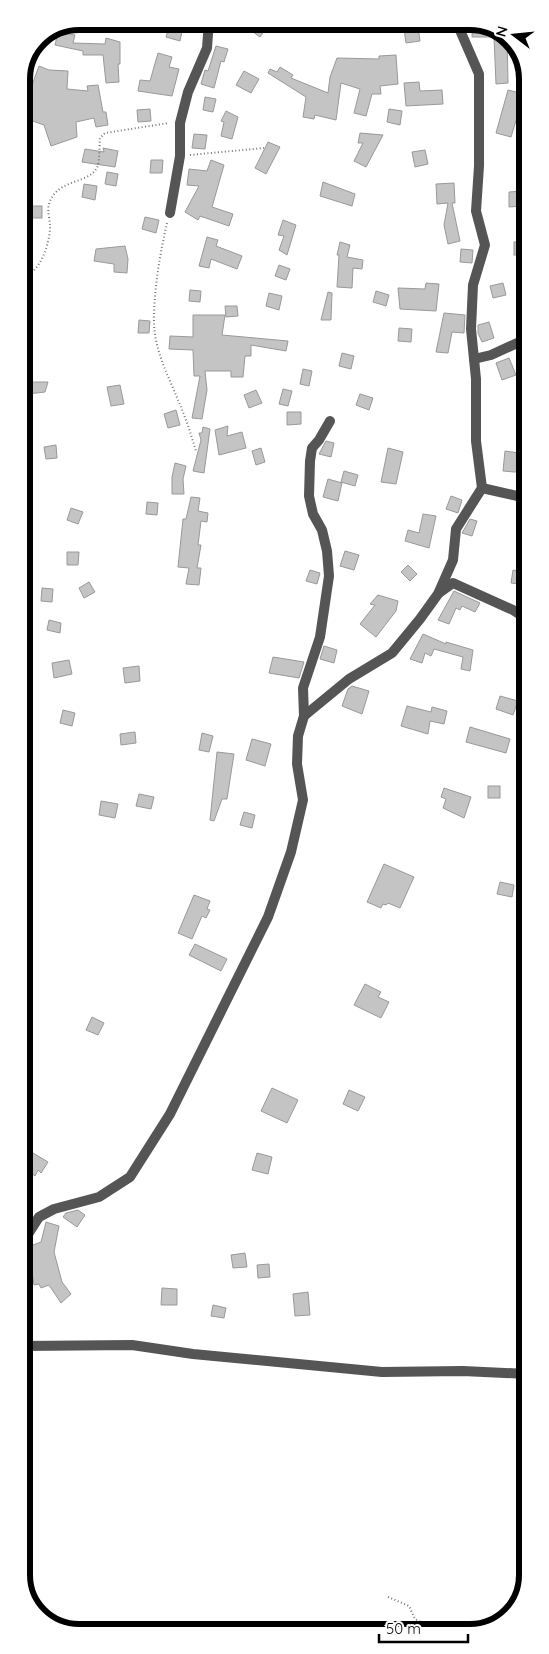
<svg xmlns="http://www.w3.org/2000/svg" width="549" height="1654" font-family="Quicksand,sans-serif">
<rect width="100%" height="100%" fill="#fff"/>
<g fill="#c4c4c4" stroke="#999">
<polygon points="170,21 184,21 180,41 166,37"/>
<polygon points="255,21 271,21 260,37 249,29"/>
<polygon points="473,21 509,38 507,37 508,83 496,84 494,37 472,37"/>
<polygon points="418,26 420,41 406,43 404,29"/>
<polygon points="58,32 75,35 73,43 105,44 106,38 120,42 120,64 118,64 119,82 106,83 103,55 83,55 83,51 55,45"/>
<polygon points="216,46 228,49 224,62 221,61 214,88 201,84 205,70 208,71"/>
<polygon points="158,53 172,57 169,67 179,69 172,96 138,91 140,80 150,81"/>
<polygon points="396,55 398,84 380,86 381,94 372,94 366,116 354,113 360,89 341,83 336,120 315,115 314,119 303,117 306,97 268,73 270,69 277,72 280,67 293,75 291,78 328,93 330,77 337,58 379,59 379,56"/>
<polygon points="39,66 49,70 68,71 67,89 88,91 87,86 98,85 103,112 106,112 108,125 96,127 94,118 76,122 77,137 51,146 44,125 21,117 30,84 32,85"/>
<polygon points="244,71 259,79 251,93 236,85"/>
<polygon points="419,82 420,91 442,90 443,104 406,106 404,83"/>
<polygon points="508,90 524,94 511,137 496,133"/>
<polygon points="205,97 216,99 213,112 203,110"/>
<polygon points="150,109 151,121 138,122 137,110"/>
<polygon points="389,109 402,111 400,125 387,122"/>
<polygon points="226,111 238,117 232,139 221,136 224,122 221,121"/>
<polygon points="360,133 383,135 366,167 354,161 363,143 358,143"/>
<polygon points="194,134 207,135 205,149 192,148"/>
<polygon points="268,142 280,147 266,174 255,168"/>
<polygon points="103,148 118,151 115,167 82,162 85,149 104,152"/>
<polygon points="425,150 428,164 415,167 412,152"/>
<polygon points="151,160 163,160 162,173 150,173"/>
<polygon points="211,160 224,165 212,207 233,214 229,226 200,216 198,220 185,212 199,186 187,185 189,169 207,171"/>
<polygon points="107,172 118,174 116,186 105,184"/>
<polygon points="323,182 355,194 352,206 320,196"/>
<polygon points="454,183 455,203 452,203 460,241 448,244 444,225 448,203 437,204 436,184"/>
<polygon points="84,184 97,186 95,200 82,197"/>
<polygon points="522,191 523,206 509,207 509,192"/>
<rect x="28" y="206" width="14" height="12"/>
<polygon points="145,217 159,220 156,233 142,229"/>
<polygon points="283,220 296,225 287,255 279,250 284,236 278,235"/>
<polygon points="207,237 218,240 216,246 242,256 237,269 211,259 209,268 199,266"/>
<polygon points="340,242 350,245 347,257 363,260 362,269 353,268 352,288 337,287 339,255 337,255"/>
<rect x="514" y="242" width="12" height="13"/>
<polygon points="125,246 128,259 127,273 114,272 114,264 94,261 96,249"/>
<polygon points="461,249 473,250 472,263 460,262"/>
<polygon points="279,265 290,269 286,280 275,276"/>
<polygon points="426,283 439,284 436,311 400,309 398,288 425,289"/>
<polygon points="503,283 506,295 493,298 490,286"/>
<polygon points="190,290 201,291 200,302 189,301"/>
<polygon points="376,291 389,295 386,306 373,302"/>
<polygon points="328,292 332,293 331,320 321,320"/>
<polygon points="269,293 282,296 279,310 266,306"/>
<polygon points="225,306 237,306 238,316 226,317"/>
<polygon points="444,313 465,315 464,333 452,332 448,353 436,352"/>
<polygon points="193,315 225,315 222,335 288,341 286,351 251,345 251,356 245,356 243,377 231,377 231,371 205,371 207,390 202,419 192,418 200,376 194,376 193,350 169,349 170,336 193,337"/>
<polygon points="139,320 150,321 149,333 138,333"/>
<polygon points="489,322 494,338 482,342 478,333 478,325"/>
<polygon points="399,328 412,329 411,342 398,341"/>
<polygon points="342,353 354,356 351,369 339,366"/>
<polygon points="509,358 516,375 502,380 496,363"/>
<polygon points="303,369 312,371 309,386 300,384"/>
<polygon points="28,382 48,382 45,392 28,394"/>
<polygon points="120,385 124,404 111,406 107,387"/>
<polygon points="283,389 292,391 288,406 279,404"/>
<polygon points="256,390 262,403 249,408 244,395"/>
<polygon points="360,394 373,398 369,410 356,405"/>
<polygon points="176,410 180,425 168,428 164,414"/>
<polygon points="287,412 301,412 301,424 287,425"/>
<polygon points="228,426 227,436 242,432 246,448 219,455 215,430"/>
<polygon points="203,427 210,429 204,473 193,471 201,440 199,433 202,433"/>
<polygon points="326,441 334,443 331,457 319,454"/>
<polygon points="56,445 57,458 46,459 44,447"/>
<polygon points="261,448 265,462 256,465 252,451"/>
<polygon points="388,448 403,452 396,484 381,482"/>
<polygon points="505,451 526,454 526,473 503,471"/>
<polygon points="175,463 186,466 183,479 184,494 172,494 172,477"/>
<polygon points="344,471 358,475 355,486 341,482"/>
<polygon points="328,479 342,483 338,501 323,497"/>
<polygon points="451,496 462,500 458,513 446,509"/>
<polygon points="191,497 200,498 198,511 208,513 207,522 201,521 198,545 201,545 197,568 201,568 199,585 186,584 189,568 178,567 183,519 186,519"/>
<polygon points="147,502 158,503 157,515 146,514"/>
<polygon points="71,508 83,512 78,524 67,520"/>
<polygon points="423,514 436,516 429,548 405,541 408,530 419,533"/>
<polygon points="470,519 477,521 472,536 462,533"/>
<polygon points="345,551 359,555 354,570 340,566"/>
<polygon points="67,552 79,552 78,565 67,565"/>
<polygon points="408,565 417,574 410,581 401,572"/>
<polygon points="310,570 320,573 317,584 306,581"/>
<polygon points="513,570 526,573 527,585 511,583"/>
<polygon points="89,582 95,592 84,598 79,588"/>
<polygon points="42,588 53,589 52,602 41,601"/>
<polygon points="454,591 480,603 475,612 462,606 460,610 456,608 449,624 438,620"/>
<polygon points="378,595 398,601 396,611 376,637 360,624 375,605 370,604"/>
<polygon points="49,620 61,623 60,633 47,630"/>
<polygon points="423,634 446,644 446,642 473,650 470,671 461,669 463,657 434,649 431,656 425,653 422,663 410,659"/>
<polygon points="324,646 337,650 334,663 320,659"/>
<polygon points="273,657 304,662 299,678 269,673"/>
<polygon points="69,660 72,674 54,678 52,663"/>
<polygon points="139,666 140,681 125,683 123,668"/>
<polygon points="352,686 369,691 362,714 342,706 348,689"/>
<polygon points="500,696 518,701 513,715 496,709"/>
<polygon points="407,706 431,712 432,707 447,711 444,724 430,721 428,734 401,726"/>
<polygon points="63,710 75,713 72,726 60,723"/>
<polygon points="470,727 510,739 506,753 466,742"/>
<polygon points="135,732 136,743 121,745 120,734"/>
<polygon points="202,733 213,736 209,752 199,750"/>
<polygon points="252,739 271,744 265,766 246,760"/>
<polygon points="217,752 234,754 227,799 222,799 214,821 210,820"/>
<rect x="488" y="786" width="12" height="12"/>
<polygon points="444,788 471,797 464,818 443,808 446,799 441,797"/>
<polygon points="139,794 154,797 151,809 136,806"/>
<polygon points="101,801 118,804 115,818 99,815"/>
<polygon points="244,812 255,815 252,828 240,825"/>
<polygon points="384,864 414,877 400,908 388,903 386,905 383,904 381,908 367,902"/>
<polygon points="500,882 514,885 512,897 497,894"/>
<polygon points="194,895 210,901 207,909 210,910 206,918 202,916 192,939 178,933"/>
<polygon points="195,944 227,959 221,971 189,955"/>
<polygon points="365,984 381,992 378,997 389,1002 381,1018 354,1005"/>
<polygon points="92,1017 104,1023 98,1035 86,1030"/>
<polygon points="272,1088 298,1100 287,1123 261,1111"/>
<polygon points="349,1090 365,1097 358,1111 343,1104"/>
<polygon points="23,1147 48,1162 41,1173 38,1170 35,1176 23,1168"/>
<polygon points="257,1153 272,1157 268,1174 252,1170"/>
<polygon points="78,1210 85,1215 77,1227 63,1217 66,1213"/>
<polygon points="46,1222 59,1226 54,1252 62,1282 71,1294 61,1303 49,1285 41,1288 39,1284 34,1285 28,1247 41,1242"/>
<polygon points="245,1253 247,1267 233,1268 231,1255"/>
<polygon points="269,1264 270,1277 258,1278 257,1265"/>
<polygon points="162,1288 177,1289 177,1305 161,1305"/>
<polygon points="308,1292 310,1315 295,1316 293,1294"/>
<polygon points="213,1305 226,1308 224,1318 211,1316"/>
</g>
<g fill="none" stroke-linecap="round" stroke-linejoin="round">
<g stroke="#777" stroke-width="2" stroke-dasharray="1 2.5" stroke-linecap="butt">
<polyline points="190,155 264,148"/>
<path d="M167,223C160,254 154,288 154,321C154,354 173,384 184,415C189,427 192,439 196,451"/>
<path d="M22,277C40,274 50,243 50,227C50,220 47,211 49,204C57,177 92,185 98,165C100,157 99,146 100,138L105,133L169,123"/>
<polyline points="388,1597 409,1606 415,1619 438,1631"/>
</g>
<g stroke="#555" stroke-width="10">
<polyline points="170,213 180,156 180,123 188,92 207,48 209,21"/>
<polyline points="474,359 491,355 526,339"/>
<polyline points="482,488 526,498"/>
<polyline points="439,593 453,583 513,610 527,619"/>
<polyline points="304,716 303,688 320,637 329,576 327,551 322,530 313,514 309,496 310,461 312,448 319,440 330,421"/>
<polyline points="23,1242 39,1217 54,1209 99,1197 130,1177 170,1114 268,917 291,852 303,800 297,764 298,736 304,716 349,679 392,653 420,619 438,594 453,560 456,529 482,488 476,441 476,379 471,329 473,285 485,245 476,211 479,166 479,74 456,21"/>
<polyline points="23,1346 132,1345 193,1354 382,1372 463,1371 527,1374"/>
</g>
</g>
<path d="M0 0H549V1654H0ZM79 30H470A49 49 0 0 1 519 79V1575A49 49 0 0 1 470 1624H79A49 49 0 0 1 30 1575V79A49 49 0 0 1 79 30Z" fill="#fff" fill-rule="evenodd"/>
<path fill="none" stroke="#000" stroke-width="6" d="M79 30H470A49 49 0 0 1 519 79V1575A49 49 0 0 1 470 1624H79A49 49 0 0 1 30 1575V79A49 49 0 0 1 79 30Z"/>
<g transform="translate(514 35) rotate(286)" stroke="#ffffff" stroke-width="4" paint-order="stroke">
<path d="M0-4L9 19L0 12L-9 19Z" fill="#000000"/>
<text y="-8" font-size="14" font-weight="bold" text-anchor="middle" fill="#000000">N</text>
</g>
<path d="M379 1634v8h89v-8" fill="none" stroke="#000000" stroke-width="2.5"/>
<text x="386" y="1634" font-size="15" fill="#000000" stroke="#ffffff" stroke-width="4" paint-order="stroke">50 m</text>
</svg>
